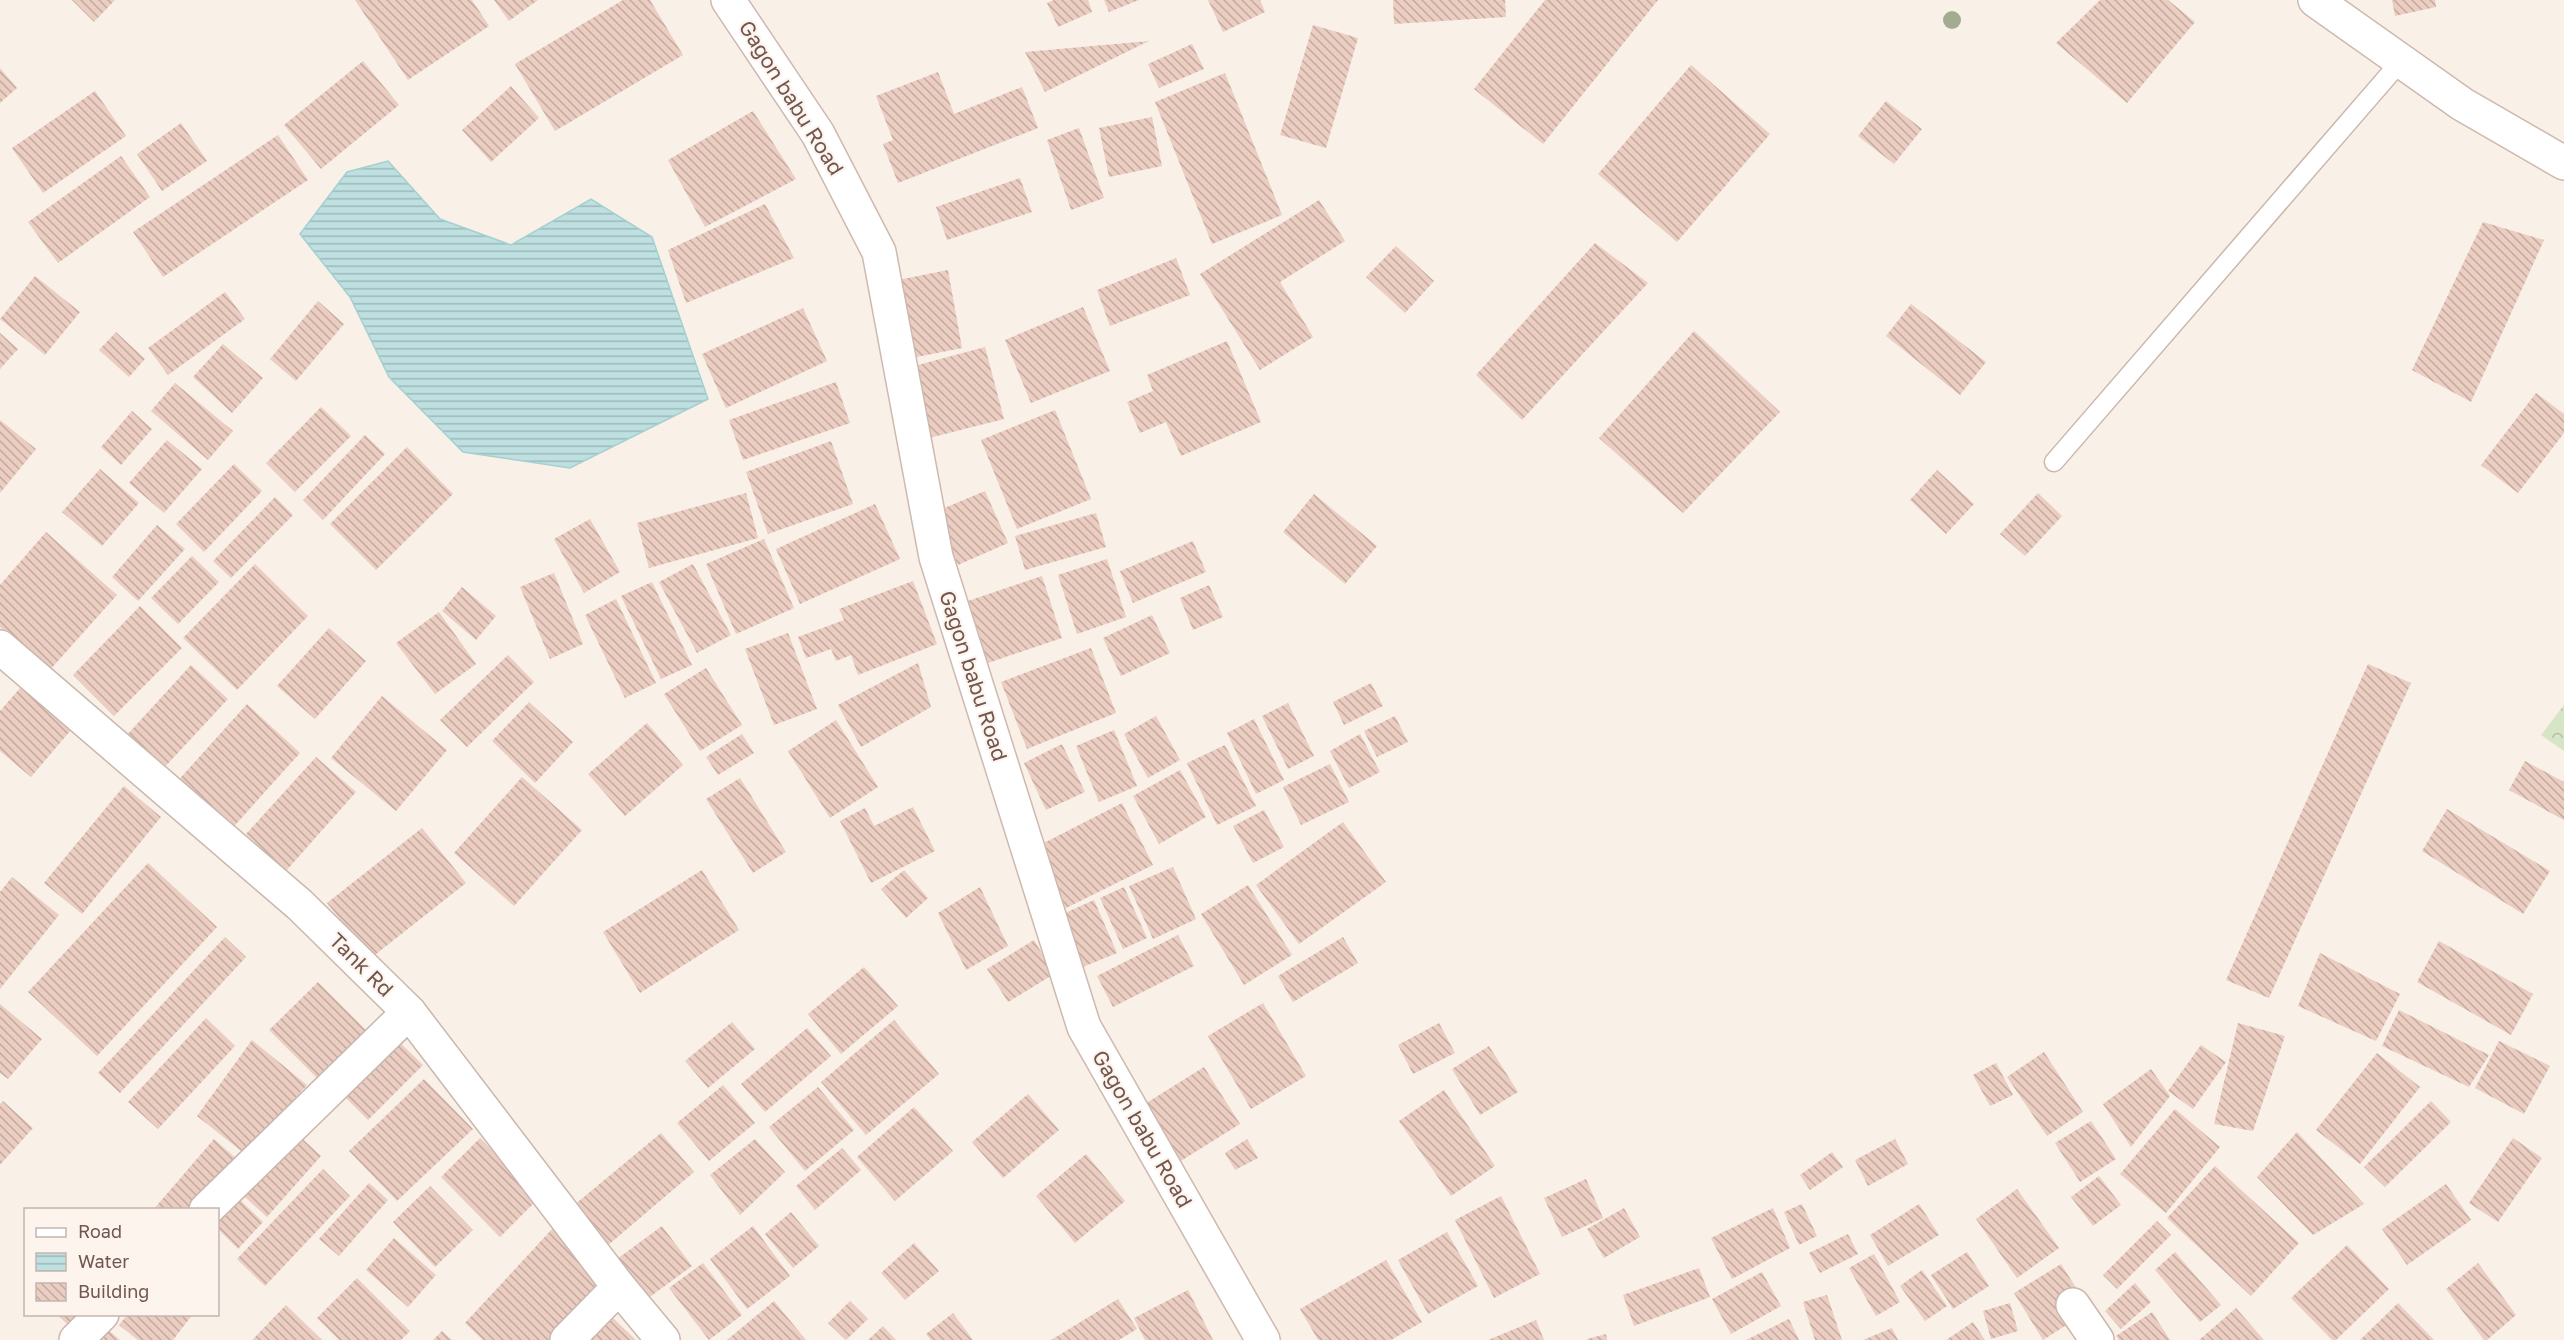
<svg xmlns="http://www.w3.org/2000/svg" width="2564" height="1340" font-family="'Golos Text',sans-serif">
<defs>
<pattern id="park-crowns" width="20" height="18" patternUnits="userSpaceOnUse" patternTransform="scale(1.5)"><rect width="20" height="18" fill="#d7e5c7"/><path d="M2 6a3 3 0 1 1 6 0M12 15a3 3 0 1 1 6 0" fill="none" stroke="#b3bca4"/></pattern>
<pattern id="water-rules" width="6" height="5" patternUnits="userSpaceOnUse" patternTransform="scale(1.5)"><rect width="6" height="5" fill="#bee0e1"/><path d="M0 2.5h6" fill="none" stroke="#9fb8b9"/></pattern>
<pattern id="building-back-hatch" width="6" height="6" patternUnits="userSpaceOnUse" patternTransform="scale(1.5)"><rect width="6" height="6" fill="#ebcdc2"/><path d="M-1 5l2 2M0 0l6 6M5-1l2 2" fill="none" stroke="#c3a9a0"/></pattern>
</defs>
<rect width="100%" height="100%" fill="#f9f0e7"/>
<polygon fill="url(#park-crowns)" points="2564,705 2564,751 2541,735"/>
<polygon fill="url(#water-rules)" stroke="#a5d0d1" stroke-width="1.5" points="388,161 440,219 511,245 591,199 652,237 708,399 570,468 463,452 389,377 350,297 300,234 347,172"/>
<g fill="url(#building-back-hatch)">
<polygon points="72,0 115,0 94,22"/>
<polygon points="355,0 472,0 489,26 408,80"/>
<polygon points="494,0 538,0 509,21"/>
<polygon points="623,0 650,0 683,55 555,131 515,64"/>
<polygon points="1054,0 1088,0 1092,12 1058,27 1047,3"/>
<polygon points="1104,0 1139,0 1109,12"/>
<polygon points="1208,0 1260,0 1265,12 1223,32"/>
<polygon points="1393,0 1505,0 1506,17 1394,24"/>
<polygon points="1545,0 1658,0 1543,144 1474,89"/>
<polygon points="2100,0 2168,0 2195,22 2127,103 2056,43"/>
<polygon points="2392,0 2435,0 2436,7 2395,16"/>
<polygon points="1313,25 1358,38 1326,148 1280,135"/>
<polygon points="1149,41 1045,92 1025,52"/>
<polygon points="1192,44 1204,69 1159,88 1148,64"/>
<polygon points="363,61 399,105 321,169 284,125"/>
<polygon points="1691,65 1770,134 1677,242 1598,174"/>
<polygon points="0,68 17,88 0,103"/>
<polygon points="938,72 954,114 1022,87 1038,128 898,183 883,144 893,140 876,96"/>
<polygon points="1225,73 1282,215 1212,244 1155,102"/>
<polygon points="511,86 539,118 491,162 462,130"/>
<polygon points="95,91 126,136 43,193 12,148"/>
<polygon points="1886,101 1922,129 1894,164 1858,136"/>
<polygon points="753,111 796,179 705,227 668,160"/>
<polygon points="1152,117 1162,166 1109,177 1099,128"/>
<polygon points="181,123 207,161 162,191 137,154"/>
<polygon points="1079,128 1104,198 1071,210 1047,140"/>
<polygon points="278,135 308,180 163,277 133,232"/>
<polygon points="121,156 150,197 58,263 28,222"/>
<polygon points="1020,178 1032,212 947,240 936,207"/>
<polygon points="1319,200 1345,241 1280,282 1313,337 1260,370 1200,274"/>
<polygon points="765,204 794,258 686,303 668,250"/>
<polygon points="2483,222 2544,240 2471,402 2412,370"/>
<polygon points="1595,243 1648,283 1522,420 1476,375"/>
<polygon points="1396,246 1434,281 1405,313 1366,277"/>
<polygon points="1176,258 1190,295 1110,326 1097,290"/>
<polygon points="948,270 962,348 912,358 898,280"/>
<polygon points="35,276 80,312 45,355 0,319"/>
<polygon points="225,292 245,319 168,375 148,348"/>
<polygon points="318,301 344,324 296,381 270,359"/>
<polygon points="1911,304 1986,362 1960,395 1886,336"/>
<polygon points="1083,307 1110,371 1031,403 1005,340"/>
<polygon points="803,308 827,361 726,408 702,354"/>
<polygon points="1694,331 1780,412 1683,513 1599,438"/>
<polygon points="116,332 145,359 129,377 99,350"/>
<polygon points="0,333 18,349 0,369"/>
<polygon points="1227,341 1261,422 1181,456 1166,422 1140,433 1127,402 1153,391 1147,375"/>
<polygon points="223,344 263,378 232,413 193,377"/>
<polygon points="985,347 1004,419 925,439 907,368"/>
<polygon points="836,382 850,423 743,460 729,420"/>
<polygon points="175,383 233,431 208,460 151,411"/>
<polygon points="2536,393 2564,414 2564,433 2518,493 2481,465"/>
<polygon points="321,407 351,436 295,492 266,463"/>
<polygon points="1055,410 1091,499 1017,529 981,440"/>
<polygon points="132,411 152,429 121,465 101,447"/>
<polygon points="0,420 36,449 0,493"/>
<polygon points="365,435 385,454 323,520 303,500"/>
<polygon points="167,440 202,469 164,513 129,483"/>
<polygon points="831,441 853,504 768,534 746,472"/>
<polygon points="407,447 453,494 376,570 330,524"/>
<polygon points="234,464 262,491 204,552 176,524"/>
<polygon points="100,469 139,503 102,546 62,512"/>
<polygon points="1937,470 1974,504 1946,534 1910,500"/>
<polygon points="985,491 1008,543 958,565 935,512"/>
<polygon points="746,493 758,538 649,568 637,523"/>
<polygon points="2038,493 2062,516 2025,556 2000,534"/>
<polygon points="1314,494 1377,546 1345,584 1283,532"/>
<polygon points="275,497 293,515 231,578 213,561"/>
<polygon points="875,504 900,559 800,604 776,549"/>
<polygon points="1096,513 1106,547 1025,570 1015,536"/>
<polygon points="590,519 620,572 584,593 554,539"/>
<polygon points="157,525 185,549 138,601 112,577"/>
<polygon points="46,532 117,595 49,671 0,627 0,585"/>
<polygon points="764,539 794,608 736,634 706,564"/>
<polygon points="1193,541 1206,572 1133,603 1120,571"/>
<polygon points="192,556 219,582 178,624 151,598"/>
<polygon points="1107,559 1126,617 1077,634 1058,575"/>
<polygon points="255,564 308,616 237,690 183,638"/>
<polygon points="693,564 731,635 697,653 659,582"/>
<polygon points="554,573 583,644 550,659 520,587"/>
<polygon points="1042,576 1062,638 988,663 968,601"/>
<polygon points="913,581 937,644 858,675 851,655 836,661 831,649 806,658 798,637 844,620 839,609"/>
<polygon points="652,582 692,665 661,679 621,596"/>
<polygon points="1209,585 1223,617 1193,630 1180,598"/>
<polygon points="462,587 496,616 476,640 442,611"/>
<polygon points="616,599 656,683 625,698 585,615"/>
<polygon points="140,606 182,648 114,716 73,675"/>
<polygon points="439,612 476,664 435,694 396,643"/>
<polygon points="1152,615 1170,653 1121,676 1103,638"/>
<polygon points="329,628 366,661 315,719 277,686"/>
<polygon points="788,633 817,709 774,725 745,649"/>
<polygon points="1091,648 1116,713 1027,749 1001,682"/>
<polygon points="508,655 534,682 467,747 440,720"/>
<polygon points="918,663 931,707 861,747 838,705"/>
<polygon points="2368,664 2411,683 2269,998 2226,980"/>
<polygon points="191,665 228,699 162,770 125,737"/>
<polygon points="706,668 742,725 700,751 664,694"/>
<polygon points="1371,683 1383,706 1344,725 1333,702"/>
<polygon points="21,687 71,730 31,777 0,751 0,711"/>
<polygon points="382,696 447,750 396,811 331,758"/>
<polygon points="529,702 573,742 535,783 492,741"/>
<polygon points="1288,703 1314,756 1288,769 1262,716"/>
<polygon points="247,704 300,753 228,833 174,785"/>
<polygon points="1156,716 1180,760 1148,778 1124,734"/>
<polygon points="1395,716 1408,742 1377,757 1364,731"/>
<polygon points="1254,719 1284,780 1256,794 1227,733"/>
<polygon points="836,720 878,787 830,818 788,751"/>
<polygon points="647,723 683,765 625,816 588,774"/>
<polygon points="1114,730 1137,786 1099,802 1076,746"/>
<polygon points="742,734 754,753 718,775 706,757"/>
<polygon points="1360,734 1380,772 1349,788 1330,751"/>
<polygon points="1062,744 1085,792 1046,810 1024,763"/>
<polygon points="1225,745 1256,806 1217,825 1187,763"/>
<polygon points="316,757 356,792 286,871 246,834"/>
<polygon points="2525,761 2564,782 2564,820 2509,790"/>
<polygon points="1330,764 1349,802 1301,825 1283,787"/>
<polygon points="1180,770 1206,817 1159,844 1133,796"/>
<polygon points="522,777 582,830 514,906 454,853"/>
<polygon points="740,778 786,852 753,873 706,799"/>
<polygon points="124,786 161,817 82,914 44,883"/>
<polygon points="1122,803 1153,865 1066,908 1036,847"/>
<polygon points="913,807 935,851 871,883 840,821 865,808 874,826"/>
<polygon points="2447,809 2550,871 2523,914 2422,851"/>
<polygon points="1264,810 1284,847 1253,863 1233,826"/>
<polygon points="1343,822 1386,882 1299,944 1256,885"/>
<polygon points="422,828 466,883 371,958 327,903"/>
<polygon points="148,863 217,927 97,1056 28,992"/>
<polygon points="1173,867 1196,919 1153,939 1129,886"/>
<polygon points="702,870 739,930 640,993 603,932"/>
<polygon points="904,870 928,898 906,918 881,889"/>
<polygon points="12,877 59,915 0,989 0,892"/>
<polygon points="1248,885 1292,955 1244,985 1201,914"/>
<polygon points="980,887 1008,946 966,970 938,913"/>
<polygon points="1124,887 1147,938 1123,949 1100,898"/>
<polygon points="1094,900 1117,953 1078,969 1056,917"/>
<polygon points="1178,935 1194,966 1113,1007 1097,976"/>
<polygon points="225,937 246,957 120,1093 98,1073"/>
<polygon points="1343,937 1358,963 1293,1002 1278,976"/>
<polygon points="1034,940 1054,974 1008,1002 987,969"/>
<polygon points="2439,941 2533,994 2511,1035 2417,982"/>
<polygon points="2320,953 2400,994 2376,1041 2298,1006"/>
<polygon points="864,967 898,1006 841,1054 808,1014"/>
<polygon points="318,982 367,1031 318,1079 269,1030"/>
<polygon points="1263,1003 1306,1076 1251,1109 1208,1036"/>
<polygon points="0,1004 42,1039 8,1079 0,1073"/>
<polygon points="2399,1010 2489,1055 2469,1087 2382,1046"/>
<polygon points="206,1018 235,1046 158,1129 128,1102"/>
<polygon points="894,1020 939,1074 866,1135 821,1082"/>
<polygon points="732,1022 755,1049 708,1088 685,1061"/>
<polygon points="1439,1023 1455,1053 1413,1074 1398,1045"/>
<polygon points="2238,1023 2285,1036 2253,1131 2214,1124"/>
<polygon points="807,1028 831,1056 765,1112 741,1084"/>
<polygon points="392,1035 423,1065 368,1120 338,1090"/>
<polygon points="252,1040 307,1085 245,1154 197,1116"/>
<polygon points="2499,1041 2550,1066 2524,1114 2475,1088"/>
<polygon points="2201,1045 2226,1062 2193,1109 2168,1091"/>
<polygon points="1489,1046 1518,1092 1480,1115 1452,1069"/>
<polygon points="2044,1052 2083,1112 2047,1136 2007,1077"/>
<polygon points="2377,1053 2420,1087 2360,1164 2316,1130"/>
<polygon points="1996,1063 2013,1095 1990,1106 1973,1075"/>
<polygon points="1204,1067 1240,1124 1176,1164 1140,1107"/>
<polygon points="2151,1069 2170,1096 2131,1147 2103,1104"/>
<polygon points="424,1079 473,1129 397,1201 349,1151"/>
<polygon points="723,1085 755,1123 709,1161 677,1123"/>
<polygon points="818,1087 854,1130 805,1171 769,1127"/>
<polygon points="1444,1090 1495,1166 1451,1196 1399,1121"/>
<polygon points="1028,1094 1059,1130 1003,1178 972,1142"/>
<polygon points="3,1101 33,1128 0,1165 0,1104"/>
<polygon points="2431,1101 2451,1122 2385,1187 2364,1167"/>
<polygon points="914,1107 953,1151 895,1201 857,1157"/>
<polygon points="2175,1109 2220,1147 2166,1213 2120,1174"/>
<polygon points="2091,1121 2116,1159 2080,1182 2055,1143"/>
<polygon points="292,1129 321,1156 267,1217 237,1190"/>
<polygon points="2297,1132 2364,1204 2313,1235 2257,1177"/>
<polygon points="661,1133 694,1172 607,1246 573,1206"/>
<polygon points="480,1138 539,1198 500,1237 441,1177"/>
<polygon points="2513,1138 2542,1158 2498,1222 2469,1203"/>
<polygon points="214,1139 239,1161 197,1210 153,1210"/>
<polygon points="755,1139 785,1172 740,1215 710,1175"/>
<polygon points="1247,1139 1258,1158 1235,1170 1225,1153"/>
<polygon points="1895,1139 1908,1164 1868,1186 1855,1160"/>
<polygon points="842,1148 861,1170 815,1210 796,1186"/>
<polygon points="1832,1152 1843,1167 1810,1190 1800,1175"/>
<polygon points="1086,1154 1125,1201 1075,1243 1036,1196"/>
<polygon points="2215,1166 2299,1243 2251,1296 2167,1218"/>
<polygon points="323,1169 350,1196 265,1286 237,1259"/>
<polygon points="2099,1176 2121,1205 2093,1226 2071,1197"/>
<polygon points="1586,1179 1603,1218 1562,1237 1544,1198"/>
<polygon points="369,1183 388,1200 339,1256 319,1239"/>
<polygon points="2446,1184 2471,1220 2407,1265 2382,1229"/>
<polygon points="430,1186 473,1230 435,1267 393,1222"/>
<polygon points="2017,1189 2059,1248 2017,1278 1976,1219"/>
<polygon points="234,1194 263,1222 238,1249 218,1229 218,1211"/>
<polygon points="1501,1196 1540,1274 1494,1298 1455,1220"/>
<polygon points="1802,1204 1817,1236 1799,1245 1784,1212"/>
<polygon points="1919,1204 1939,1235 1888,1266 1870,1235"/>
<polygon points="1624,1208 1640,1237 1604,1258 1587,1229"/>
<polygon points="1773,1208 1790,1248 1732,1279 1711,1238"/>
<polygon points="791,1212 819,1246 793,1268 765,1234"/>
<polygon points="2157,1221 2171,1235 2117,1289 2103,1275"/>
<polygon points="662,1226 692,1266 643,1302 613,1262"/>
<polygon points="753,1226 790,1276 747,1309 710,1259"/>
<polygon points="553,1228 608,1279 552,1340 483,1340 465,1323"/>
<polygon points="1447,1232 1478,1286 1428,1314 1398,1260"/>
<polygon points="1848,1234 1858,1254 1820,1273 1809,1253"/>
<polygon points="394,1238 436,1275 408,1307 366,1270"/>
<polygon points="914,1243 939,1271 905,1300 881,1273"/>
<polygon points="2347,1245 2389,1289 2336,1340 2332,1340 2291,1298"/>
<polygon points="1967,1252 1989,1286 1953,1309 1931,1275"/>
<polygon points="2175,1252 2221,1305 2200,1322 2155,1270"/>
<polygon points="1874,1254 1900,1302 1876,1316 1849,1268"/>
<polygon points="1386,1260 1422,1322 1391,1340 1318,1340 1300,1309"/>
<polygon points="703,1263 742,1315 709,1340 669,1288"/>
<polygon points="2478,1263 2516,1315 2487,1340 2484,1340 2446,1289"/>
<polygon points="2061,1264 2090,1310 2043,1340 2014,1293"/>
<polygon points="1699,1268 1710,1297 1634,1326 1623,1295"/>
<polygon points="1922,1270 1947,1306 1925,1321 1900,1286"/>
<polygon points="1762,1272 1781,1306 1731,1334 1712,1299"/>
<polygon points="357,1278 410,1331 401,1340 339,1340 317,1318"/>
<polygon points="2135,1283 2151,1302 2121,1329 2105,1311"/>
<polygon points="1188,1290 1213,1340 1145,1340 1134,1318"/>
<polygon points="1827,1295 1842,1340 1815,1340 1803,1302"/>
<polygon points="1118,1299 1137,1329 1119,1340 1051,1340"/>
<polygon points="774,1301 806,1340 727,1340"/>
<polygon points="850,1301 868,1319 846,1340 828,1323"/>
<polygon points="2010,1303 2018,1331 1991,1339 1983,1311"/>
<polygon points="2398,1303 2434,1340 2360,1340"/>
<polygon points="286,1305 322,1340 252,1340"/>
<polygon points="2236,1308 2264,1340 2199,1340"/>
<polygon points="2152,1312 2170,1340 2119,1340 2116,1336"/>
<polygon points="953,1313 973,1340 931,1340 926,1334"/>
<polygon points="56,1314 91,1314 73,1329"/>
<polygon points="128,1314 193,1314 173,1340 138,1340 119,1325"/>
<polygon points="612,1317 636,1340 589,1340"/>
<polygon points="1789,1319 1799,1340 1746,1340"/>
<polygon points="1536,1320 1544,1340 1488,1340"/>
<polygon points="1973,1322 1985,1340 1946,1340"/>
<polygon points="883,1326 896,1340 868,1340"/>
<polygon points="1892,1328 1898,1340 1863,1340"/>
<polygon points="107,1329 120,1340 98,1340"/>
<polygon points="442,1331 452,1340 433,1340"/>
<polygon points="1606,1334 1607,1340 1587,1340 1587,1339"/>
</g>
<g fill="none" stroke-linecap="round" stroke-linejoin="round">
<g stroke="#cab7ae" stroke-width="21">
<polyline id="lane" points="2054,462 2401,61"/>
</g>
<g stroke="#cab7ae" stroke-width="36">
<g id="street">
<polyline points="0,647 300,905 409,1012 619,1287 663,1340"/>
<polyline points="206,1210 409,1012"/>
<polyline points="2073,1305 2097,1340"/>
<polyline points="76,1340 102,1314"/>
<polyline points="567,1340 619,1287"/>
</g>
</g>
<g stroke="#ceb9af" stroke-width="36">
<g id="secondary">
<polyline points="728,0 818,134 879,252 936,557 1084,1027 1263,1340"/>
<polyline points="2315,0 2462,104 2564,163"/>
</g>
</g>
<use href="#lane" stroke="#fff" stroke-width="18"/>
<use href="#street" stroke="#fff" stroke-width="33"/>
<use href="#secondary" stroke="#fff" stroke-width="33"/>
</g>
<circle fill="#a2ac90" cx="1952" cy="20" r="9"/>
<g text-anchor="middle" stroke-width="4.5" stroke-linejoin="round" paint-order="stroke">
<g font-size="21" fill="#70564f" stroke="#fdf4ed">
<text transform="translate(791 98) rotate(58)" y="7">Gagon babu Road</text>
<text transform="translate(973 676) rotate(72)" y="7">Gagon babu Road</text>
<text transform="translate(361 965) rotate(45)" y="7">Tank Rd</text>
<text transform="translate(1142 1129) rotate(60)" y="7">Gagon babu Road</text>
</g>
</g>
<rect x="24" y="1208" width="195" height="108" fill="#fdf4ed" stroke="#c5b5ae" stroke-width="1.5"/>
<rect x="36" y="1228" width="30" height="9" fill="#ffffff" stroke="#c5b5ae" stroke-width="1.5"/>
<text x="78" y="1238" font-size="18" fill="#70564f">Road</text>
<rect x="36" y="1253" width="30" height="18" fill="url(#water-rules)" stroke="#c5b5ae" stroke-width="1.5"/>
<text x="78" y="1268" font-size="18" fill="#70564f">Water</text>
<rect x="36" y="1283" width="30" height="18" fill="url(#building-back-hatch)" stroke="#c5b5ae" stroke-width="1.5"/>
<text x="78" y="1298" font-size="18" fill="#70564f">Building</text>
</svg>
